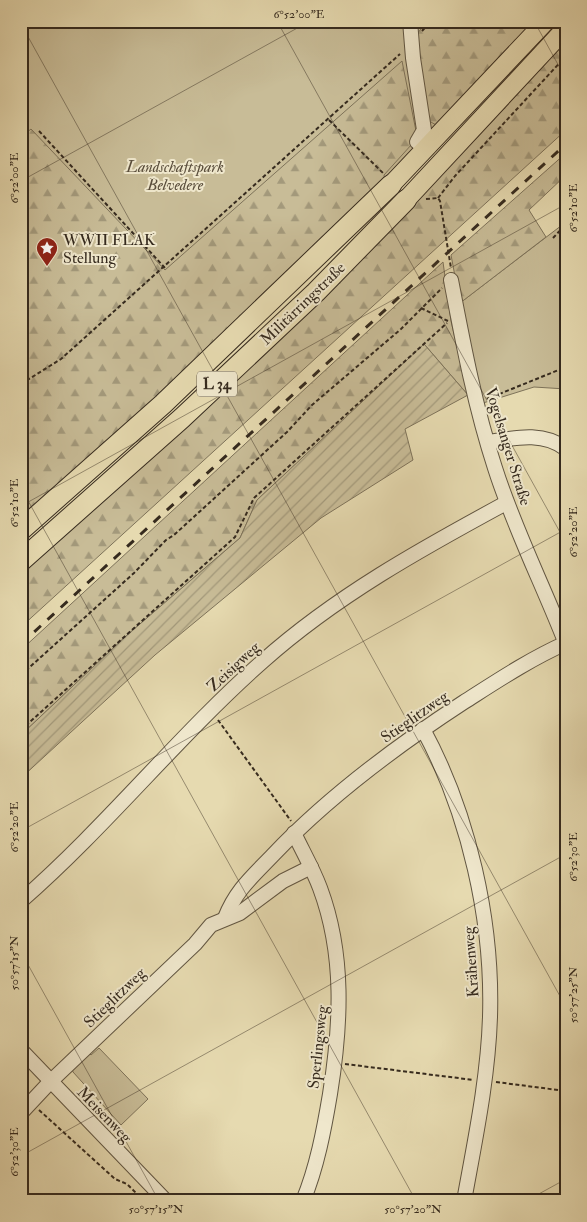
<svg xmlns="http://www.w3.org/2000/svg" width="587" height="1222" font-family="'IM FELL Double Pica',serif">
<defs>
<pattern id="forest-firs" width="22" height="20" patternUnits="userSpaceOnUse" patternTransform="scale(1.25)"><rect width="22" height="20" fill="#c8bc97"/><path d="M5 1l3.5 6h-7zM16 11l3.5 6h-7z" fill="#a3997b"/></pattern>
<pattern id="garden-furrows" width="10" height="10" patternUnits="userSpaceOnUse" patternTransform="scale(1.25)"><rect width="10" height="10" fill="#c8bc97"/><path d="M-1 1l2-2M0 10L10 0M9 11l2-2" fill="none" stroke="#a3997b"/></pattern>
</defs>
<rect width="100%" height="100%" fill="#e6dab0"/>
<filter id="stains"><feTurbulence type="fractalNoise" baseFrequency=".004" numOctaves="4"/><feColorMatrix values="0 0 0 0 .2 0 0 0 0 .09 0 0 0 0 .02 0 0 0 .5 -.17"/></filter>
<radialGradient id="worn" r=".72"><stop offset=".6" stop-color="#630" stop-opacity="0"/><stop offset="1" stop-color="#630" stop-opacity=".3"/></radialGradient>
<g fill="#c8bc97" stroke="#7e735a">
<polygon points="21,21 534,21 385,182 21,526"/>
<polygon points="566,222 566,389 534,387 483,403 460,303"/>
<polygon points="99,1048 148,1099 121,1125 73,1072 72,1069 89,1053 91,1055"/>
</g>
<g fill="url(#forest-firs)" stroke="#7e735a">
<polygon points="428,21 534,21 438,126 429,121 414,37"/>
<polygon points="566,40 566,130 21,627 21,577 34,561 369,249 486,128"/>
<polygon points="402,61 417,136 412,144 384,175 385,182 21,526 21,137 31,129 165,270"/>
<polygon points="566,153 566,175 529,210 546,237 460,303 451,255"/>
<polygon points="443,262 451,321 468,395 425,345 257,500 240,538 126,636 21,735 21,650"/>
</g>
<polygon fill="url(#garden-furrows)" stroke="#7e735a" points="424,344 468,395 405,429 413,460 321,518 155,655 21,778 21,735 126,636 240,538 257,500"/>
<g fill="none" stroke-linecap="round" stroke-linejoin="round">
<g stroke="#615642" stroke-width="16">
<g id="minor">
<polyline points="410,21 413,58 424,130 417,142"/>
<path d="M451,280C463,343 475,407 495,468C514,528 543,585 566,644"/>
<path d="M488,442C514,438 543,431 566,449"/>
<path d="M423,729C469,814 493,921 490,1017C488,1079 475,1140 464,1201"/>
<path d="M294,833C303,852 313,869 320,888C345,955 341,1025 330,1094C324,1130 317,1167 303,1201"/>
<path d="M21,901C107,826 178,736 263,661C336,596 421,549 506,503"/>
<path d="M225,918C236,890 252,877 273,855C329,796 395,747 464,702C497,681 530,659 566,643"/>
<polyline points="21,1050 166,1201"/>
<polyline points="21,1113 50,1082 195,944 211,925 240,913 283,881 311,867"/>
</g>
</g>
<g stroke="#352a1e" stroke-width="20">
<g id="major">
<polyline points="391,185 546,21"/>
<polyline points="406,200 566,28"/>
</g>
</g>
<g stroke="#352a1e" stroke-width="22">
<g id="highway">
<polyline points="21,530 163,404 391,185"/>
<polyline points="21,561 182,418 316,292 406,200"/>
</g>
</g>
<g stroke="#352a1e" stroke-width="2" stroke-dasharray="4 2.5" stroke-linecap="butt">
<polyline points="422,31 431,21"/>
<polyline points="329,120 384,174"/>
<polyline points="39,131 165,268"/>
<polyline points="438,198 455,176 566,56"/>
<polyline points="426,199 438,198 440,201 451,268"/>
<polyline points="553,238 566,224"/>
<polyline points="421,308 448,321"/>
<polyline points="21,384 61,359 400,54"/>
<polyline points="487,399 566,367"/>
<polyline points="21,675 134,573 166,540 174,535 287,432 312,405 401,329 442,288"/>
<polyline points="218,720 291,821"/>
<polyline points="21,730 235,537 254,498 447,323"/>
<polyline points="345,1064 474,1080"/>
<polyline points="496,1082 566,1091"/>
<polyline points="39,1110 115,1179 127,1184 144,1201"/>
</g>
<use href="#minor" stroke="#efe7cc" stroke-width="14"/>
<use href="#major" stroke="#e6dab0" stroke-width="18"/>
<use href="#highway" stroke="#e6dab0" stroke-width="20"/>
<polyline stroke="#352a1e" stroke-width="3" stroke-dasharray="9 9" stroke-linecap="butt" points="21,644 566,144"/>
</g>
<path fill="none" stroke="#352a1e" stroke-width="1" stroke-opacity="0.45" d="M277,21L566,543M534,21L566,79M21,24L566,1007M21,181L310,21M21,488L416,1201M21,506L566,204M21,831L566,529M21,952L159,1201M21,1156L566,854M526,1201L566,1179"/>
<defs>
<g id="sight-pin" transform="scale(1.125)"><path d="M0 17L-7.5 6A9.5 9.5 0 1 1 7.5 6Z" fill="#8f2418" stroke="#efe7cc"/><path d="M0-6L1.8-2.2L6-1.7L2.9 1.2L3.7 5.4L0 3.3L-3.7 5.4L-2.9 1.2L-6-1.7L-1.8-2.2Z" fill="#fff"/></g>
</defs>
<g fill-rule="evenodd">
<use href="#sight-pin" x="47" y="248"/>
</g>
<g text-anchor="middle" stroke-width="4" stroke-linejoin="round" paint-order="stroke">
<rect fill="#efe7cc" stroke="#6d6352" stroke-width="1" x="197" y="371.5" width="40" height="25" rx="4"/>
<g font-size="15" font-weight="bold" fill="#352a1e">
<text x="217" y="389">L 34</text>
</g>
<g font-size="16" font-style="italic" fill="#5a4e3c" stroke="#efe7cc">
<text x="175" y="172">Landschaftspark<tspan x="175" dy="18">Belvedere</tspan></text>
</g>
<g font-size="16" fill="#352a1e" stroke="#efe7cc" text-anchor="start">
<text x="63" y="245">WWII FLAK<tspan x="63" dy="18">Stellung</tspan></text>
</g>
<g font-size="16" fill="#352a1e" stroke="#efe7cc">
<text transform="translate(302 303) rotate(-44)" y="6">Militärringstraße</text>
<text transform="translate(509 446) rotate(73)" y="6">Vogelsanger Straße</text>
<text transform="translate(233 666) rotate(-43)" y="6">Zeisigweg</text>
<text transform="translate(414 716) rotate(-35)" y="6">Stieglitzweg</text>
<text transform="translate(470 962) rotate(-94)" y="6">Krähenweg</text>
<text transform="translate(114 997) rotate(-44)" y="6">Stieglitzweg</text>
<text transform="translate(317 1047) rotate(-84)" y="6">Sperlingsweg</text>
<text transform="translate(105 1114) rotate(46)" y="6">Meisenweg</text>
</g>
</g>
<rect width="587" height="1222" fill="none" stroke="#e6dab0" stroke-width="55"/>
<rect x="28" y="28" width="532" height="1166" fill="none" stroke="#352a1e" stroke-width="2"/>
<g font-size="12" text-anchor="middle" fill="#352a1e">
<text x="299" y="18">6°52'00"E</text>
<text transform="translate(14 178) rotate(-90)" y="4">6°52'00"E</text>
<text transform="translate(573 208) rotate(-90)" y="4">6°52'10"E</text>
<text transform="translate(14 503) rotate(-90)" y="4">6°52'10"E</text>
<text transform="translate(573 532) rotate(-90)" y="4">6°52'20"E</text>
<text transform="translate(14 827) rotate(-90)" y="4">6°52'20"E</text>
<text transform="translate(573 857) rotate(-90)" y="4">6°52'30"E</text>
<text transform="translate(14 963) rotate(-90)" y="4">50°57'15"N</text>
<text transform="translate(573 995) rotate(-90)" y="4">50°57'25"N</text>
<text transform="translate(14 1152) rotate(-90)" y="4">6°52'30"E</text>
<text x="156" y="1213">50°57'15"N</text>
<text x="413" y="1213">50°57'20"N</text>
</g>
<rect width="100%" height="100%" filter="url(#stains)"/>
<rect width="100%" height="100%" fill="url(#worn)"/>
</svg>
